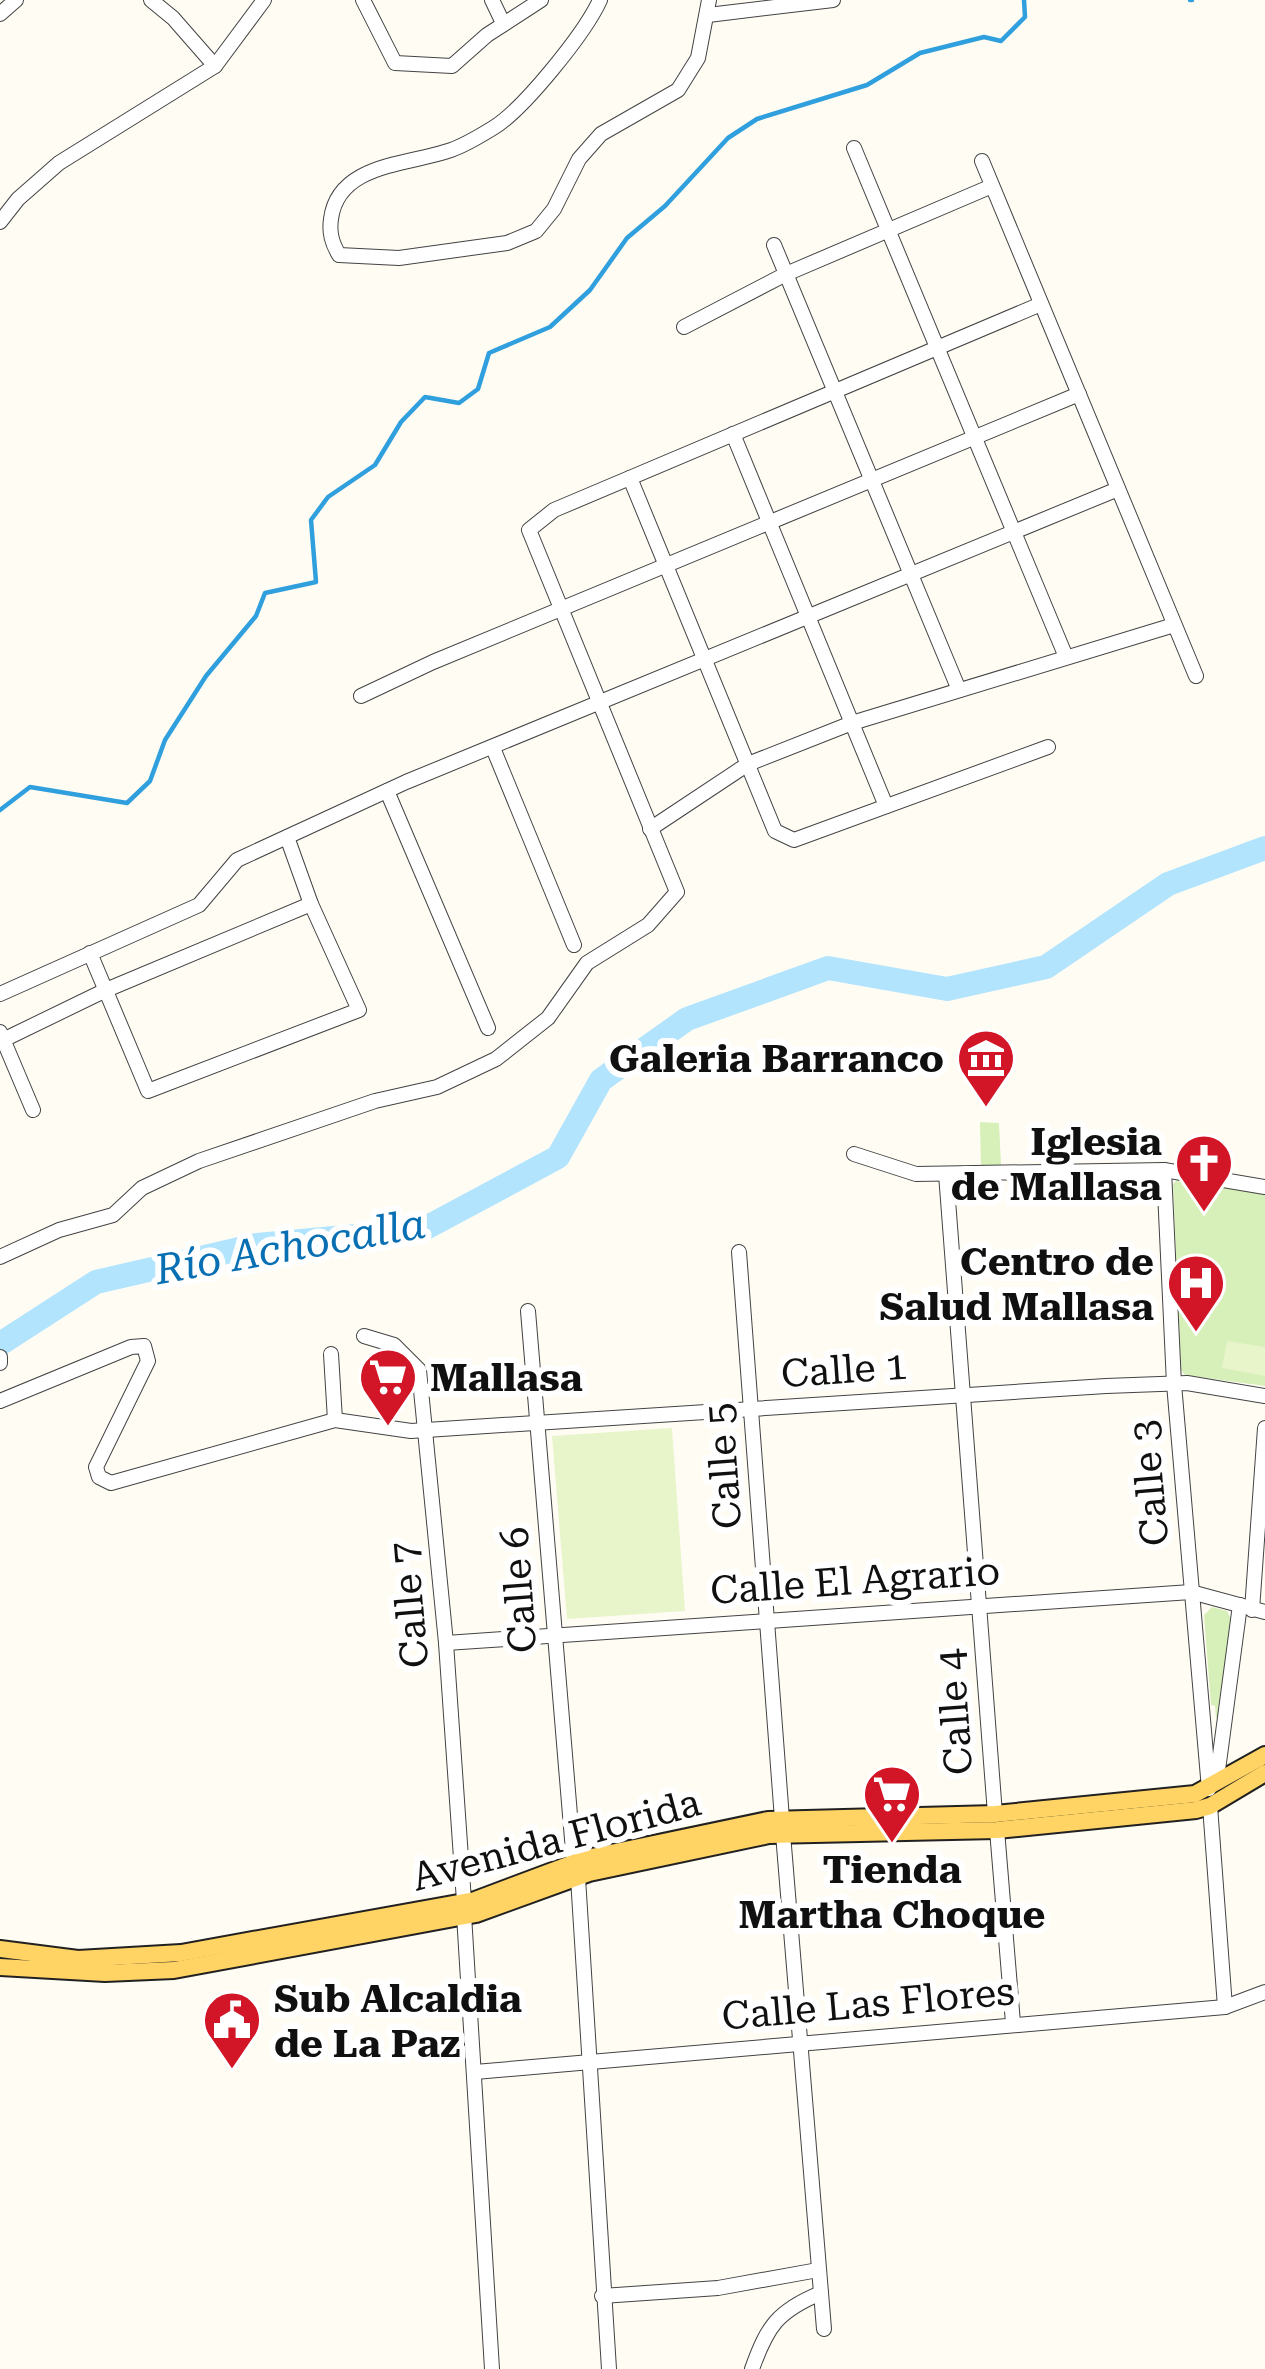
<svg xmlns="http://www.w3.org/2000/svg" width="1265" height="2369" font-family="'Roboto Serif',serif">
<rect width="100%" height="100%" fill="#fffcf4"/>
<g fill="#d7efb8">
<polygon points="980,1122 999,1123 1001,1166 981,1167"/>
<polygon points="1178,1179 1265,1194 1265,1386 1185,1375 1181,1370 1173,1184"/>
<polygon points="1212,1607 1227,1611 1233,1623 1220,1715 1216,1718 1215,1706 1211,1705 1204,1615"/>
</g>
<g fill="#e8f5cb">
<polygon points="1227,1341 1265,1347 1265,1376 1222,1368"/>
<polygon points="672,1428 685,1611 567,1619 552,1436"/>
</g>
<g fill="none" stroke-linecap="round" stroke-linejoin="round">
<g stroke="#309fdd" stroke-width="4.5">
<polyline points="1190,0 1192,0"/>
<polyline points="0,810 30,787 127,803 150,781 165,740 206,676 256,616 265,593 316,582 311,520 328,497 375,465 401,422 425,397 459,403 478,389 489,353 550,327 590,290 627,238 665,206 728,138 757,119 867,85 920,53 984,37 1001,41 1025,17 1024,0"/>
</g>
<polyline stroke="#b2e4fd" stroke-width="24" points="0,1344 96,1282 257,1245 422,1230 558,1157 601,1080 687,1019 828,968 947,989 1046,967 1168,884 1265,848"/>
<g stroke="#434343" stroke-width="16">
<g id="minor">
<polyline points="151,0 173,18 215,66"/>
<polyline points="363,0 395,63 452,66 487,35 541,0"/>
<polyline points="492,0 503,23"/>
<path d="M600,0C585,33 523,110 493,128C480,136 465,145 451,150C409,165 338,163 331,219C329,233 332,243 339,255L399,258L507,243L536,231L554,209L579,159L601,134L678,90L698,58L709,0"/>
<polyline points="0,14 16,0"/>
<polyline points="708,15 833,0"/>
<polyline points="854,148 1066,657"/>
<polyline points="982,161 1196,676"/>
<polyline points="0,222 18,199 59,163 215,66 264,0"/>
<polyline points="774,245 959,690"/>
<polyline points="684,327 786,274 992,186"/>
<polyline points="733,434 886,806"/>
<polyline points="630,478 775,831 794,840 1048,747"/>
<polyline points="361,696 433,662 1079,394"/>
<polyline points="493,748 574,945"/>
<polyline points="387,791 488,1028"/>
<polyline points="650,829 748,764 852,723 1174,625"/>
<polyline points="90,953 148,1091 359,1010 311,904 287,837"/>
<polyline points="0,994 199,905 237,860 406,782 1118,489"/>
<polyline points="0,1032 33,1110"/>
<polyline points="3,1040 106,990 311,904"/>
<polyline points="854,1154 916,1174 1164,1170 1265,1187"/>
<polyline points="1164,1170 1174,1384 1209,1789"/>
<polyline points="946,1174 995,1814"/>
<polyline points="739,1252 782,1819"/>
<polyline points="0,1257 59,1230 113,1215 142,1188 199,1161 375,1101 437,1087 496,1059 548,1018 587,963 648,925 677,892 529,530 554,510 1041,304"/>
<polyline points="528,1311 574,1863"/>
<polyline points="364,1336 394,1345 419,1370 446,1643 464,1901"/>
<polyline points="331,1354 335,1420"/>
<polyline points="0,1357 0,1363"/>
<polyline points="0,1401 131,1347 144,1346 148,1361 96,1467 99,1477 111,1483 335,1420 411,1431 1106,1386 1187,1383 1265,1396"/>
<polyline points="1252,1610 1265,1428"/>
<polyline points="446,1643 1191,1592 1265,1612"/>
<polyline points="1212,1783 1218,1770 1240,1605"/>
<polyline points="1210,1806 1225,2007"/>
<polyline points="997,1830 1013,2023"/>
<polyline points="783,1834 824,2329"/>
<polyline points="578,1878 609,2369"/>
<polyline points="464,1915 492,2369"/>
<polyline points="475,2072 1225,2007 1265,1992"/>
<polyline points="602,2296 718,2288 818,2270"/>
<path d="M752,2369C767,2327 777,2311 821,2293"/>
</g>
</g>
<g stroke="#212121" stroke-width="20">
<g id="major">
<polyline points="0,1949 78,1959 181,1953 475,1900 587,1858 768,1820 995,1814 1195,1794 1265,1755"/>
<polyline points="0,1967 105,1973 174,1970 476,1914 589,1873 769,1835 997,1830 1196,1810 1210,1806 1265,1773"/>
</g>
</g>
<use href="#minor" stroke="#fff" stroke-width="14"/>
<use href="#major" stroke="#ffd364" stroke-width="16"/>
</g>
<defs>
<g id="museum-pin" transform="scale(3)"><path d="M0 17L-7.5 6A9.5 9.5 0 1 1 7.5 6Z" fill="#d21627" stroke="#fff"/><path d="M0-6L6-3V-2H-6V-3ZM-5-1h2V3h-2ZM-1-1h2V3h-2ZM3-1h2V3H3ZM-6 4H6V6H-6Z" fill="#fff"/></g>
<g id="church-pin" transform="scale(3)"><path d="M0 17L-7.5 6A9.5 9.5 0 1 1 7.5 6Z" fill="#d21627" stroke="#fff"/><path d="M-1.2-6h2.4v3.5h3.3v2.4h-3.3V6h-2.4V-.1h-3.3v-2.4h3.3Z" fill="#fff"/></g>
<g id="hospital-pin" transform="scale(3)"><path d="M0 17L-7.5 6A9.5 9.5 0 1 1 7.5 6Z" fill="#d21627" stroke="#fff"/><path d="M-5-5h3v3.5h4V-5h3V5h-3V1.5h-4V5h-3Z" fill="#fff"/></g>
<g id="supermarket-pin" transform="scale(3)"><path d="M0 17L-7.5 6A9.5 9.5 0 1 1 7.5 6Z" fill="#d21627" stroke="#fff"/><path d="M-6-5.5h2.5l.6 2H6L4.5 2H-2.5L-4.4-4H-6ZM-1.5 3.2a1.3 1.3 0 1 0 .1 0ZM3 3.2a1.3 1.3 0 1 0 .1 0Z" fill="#fff"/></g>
<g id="civic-pin" transform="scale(3)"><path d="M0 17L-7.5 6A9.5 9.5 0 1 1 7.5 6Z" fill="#d21627" stroke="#fff"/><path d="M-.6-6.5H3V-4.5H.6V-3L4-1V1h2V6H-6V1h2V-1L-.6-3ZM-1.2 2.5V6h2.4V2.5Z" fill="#fff"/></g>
</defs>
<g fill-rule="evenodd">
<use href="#museum-pin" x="986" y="1058"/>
<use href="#church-pin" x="1204" y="1163"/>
<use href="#hospital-pin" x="1196" y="1283"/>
<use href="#supermarket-pin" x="388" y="1377"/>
<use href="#supermarket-pin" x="892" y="1794"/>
<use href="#civic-pin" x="232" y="2020"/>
</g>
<g text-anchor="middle" stroke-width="12" stroke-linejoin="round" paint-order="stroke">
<g font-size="39" font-weight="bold" fill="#101010" stroke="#fff" text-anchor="end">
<text x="944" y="1072">Galeria Barranco</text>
<text x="1162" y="1155">Iglesia<tspan x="1162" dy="45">de Mallasa</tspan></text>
<text x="1154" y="1275">Centro de<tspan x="1154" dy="45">Salud Mallasa</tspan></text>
<text x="430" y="1391" text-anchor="start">Mallasa</text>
<text x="892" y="1883" text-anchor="middle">Tienda<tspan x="892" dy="45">Martha Choque</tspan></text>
<text x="274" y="2012" text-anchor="start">Sub Alcaldia<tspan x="274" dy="45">de La Paz</tspan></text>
</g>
<g font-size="39" fill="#101010" stroke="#fff">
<text transform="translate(844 1369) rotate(-4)" y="14">Calle 1</text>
<text transform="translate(723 1466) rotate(-94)" y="14">Calle 5</text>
<text transform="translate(1149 1483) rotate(-95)" y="14">Calle 3</text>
<text transform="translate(855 1580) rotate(-4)" y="14">Calle El Agrario</text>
<text transform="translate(518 1590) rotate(-94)" y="14">Calle 6</text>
<text transform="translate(409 1605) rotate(-95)" y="14">Calle 7</text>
<text transform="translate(954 1712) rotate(-94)" y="14">Calle 4</text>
<text transform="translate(556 1839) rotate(-15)" y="14">Avenida Florida</text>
<text transform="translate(868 2003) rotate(-5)" y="14">Calle Las Flores</text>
</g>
<g font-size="42" font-style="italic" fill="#096fb3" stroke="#fff">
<text transform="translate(290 1246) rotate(-10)" y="15">Río Achocalla</text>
</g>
</g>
</svg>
